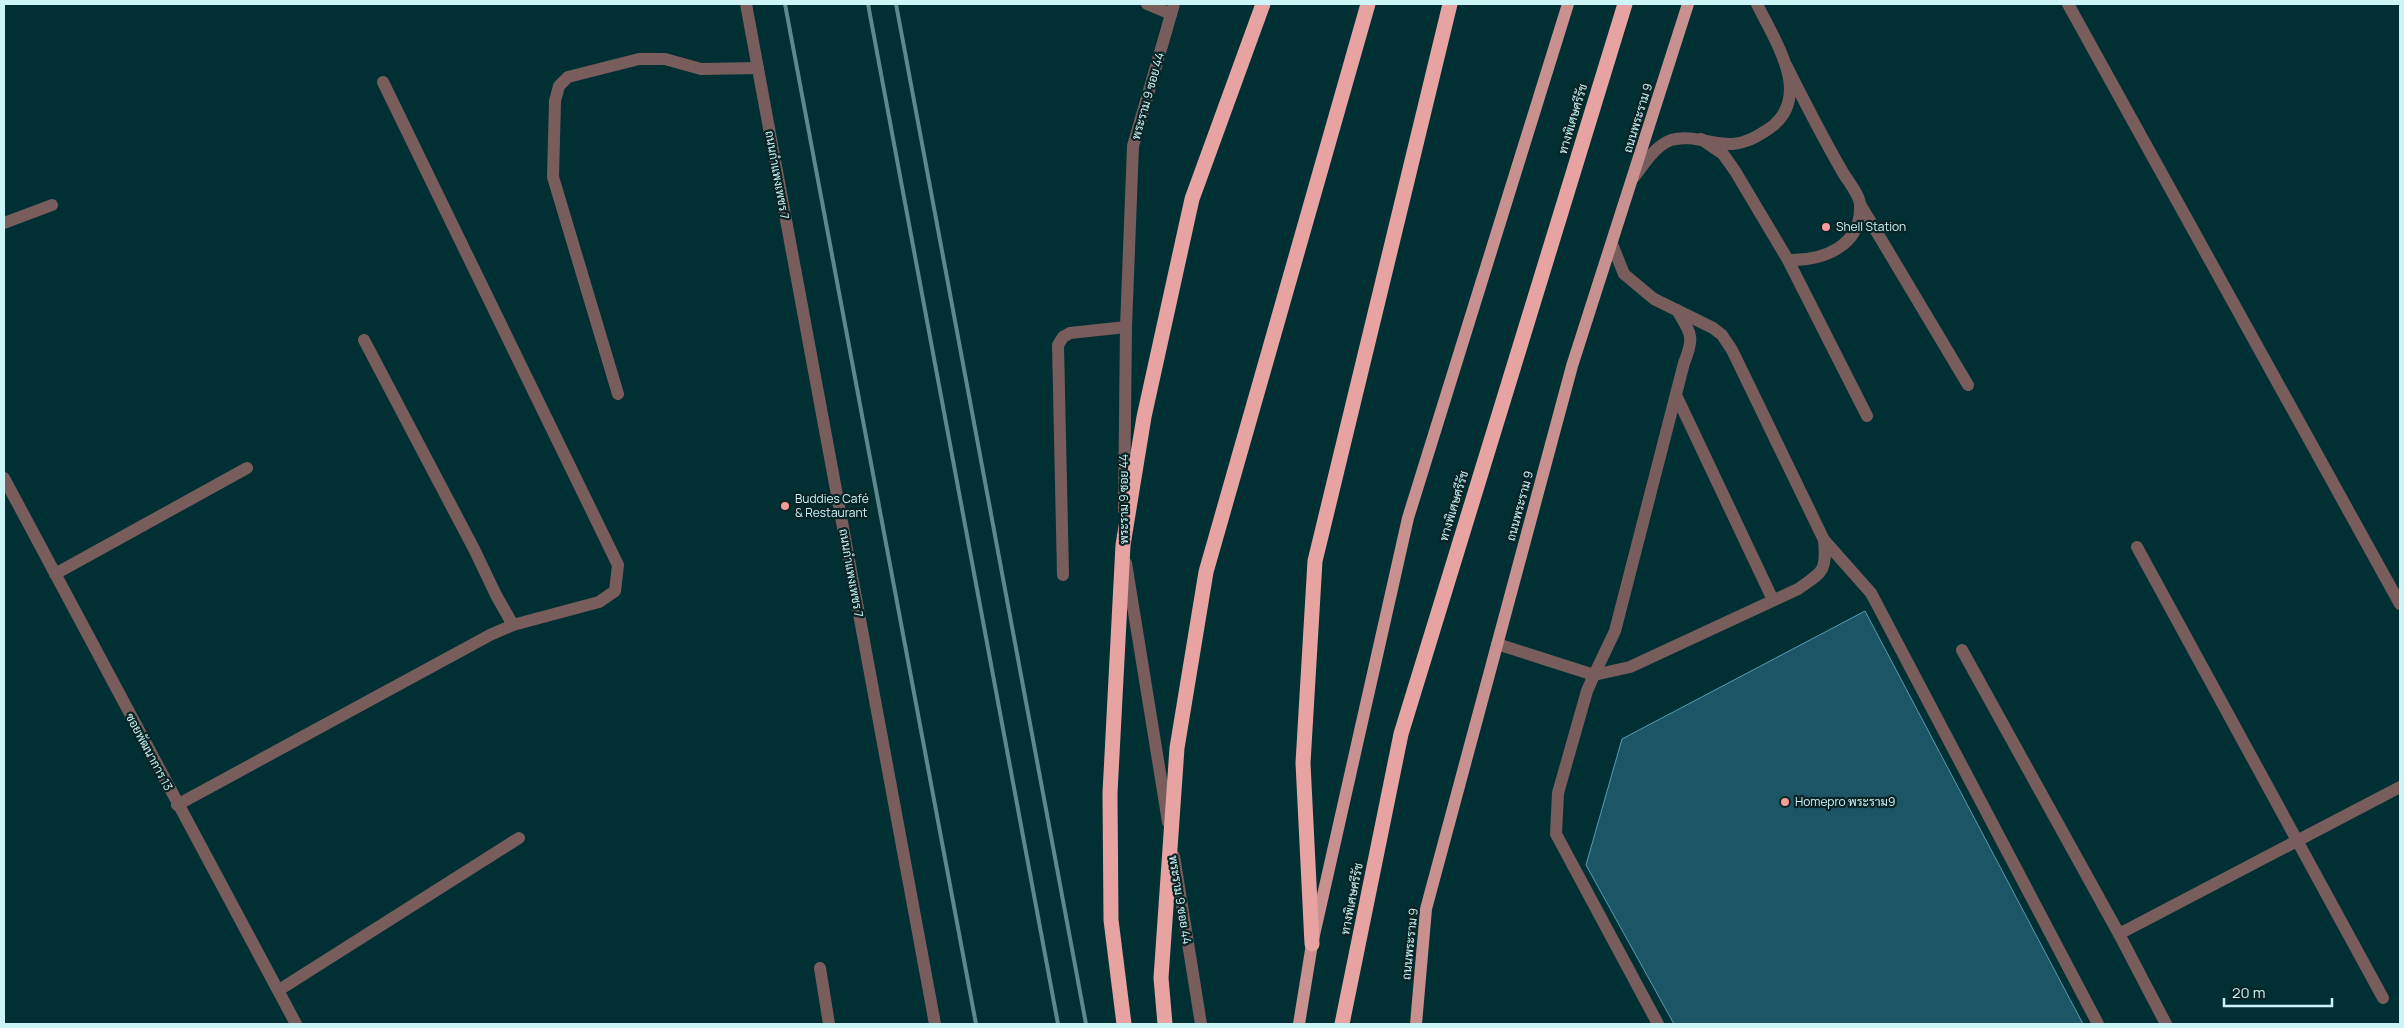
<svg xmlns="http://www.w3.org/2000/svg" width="2404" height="1028" font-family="Manrope,Sarabun,sans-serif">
<rect width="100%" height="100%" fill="#003033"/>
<polygon fill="#1c5565" stroke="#559eb5" points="1865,611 2083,1024 1674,1024 1586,865 1622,739"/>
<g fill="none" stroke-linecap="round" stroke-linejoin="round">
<g stroke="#795d5c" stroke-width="12">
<polyline points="1147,4 1171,14"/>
<path d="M1701,139L1723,154L1735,171L1788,260C1823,261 1862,246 1860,205C1860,195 1847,180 1842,171C1822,136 1804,101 1786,65"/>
<path d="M1634,177C1644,164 1655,146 1671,140C1692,134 1712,145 1732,144C1747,143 1758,136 1770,128C1814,96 1774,40 1757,4"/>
<polyline points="1860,204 1968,385"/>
<polyline points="4,223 52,205"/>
<polyline points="1612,244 1624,274 1654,299 1713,328 1722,335 1732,350 1824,540 1871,593 2098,1024"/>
<polyline points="1788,260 1867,416"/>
<polyline points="618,394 553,177 555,101 559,86 568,77 639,59 665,59 701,69 758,68"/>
<polyline points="1676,395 1773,600"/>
<polyline points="55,574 247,468"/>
<polyline points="1063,575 1058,345 1063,337 1070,333 1126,327"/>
<polyline points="1497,644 1594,675 1587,691 1558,793 1556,834 1658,1024"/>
<path d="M1594,675L1615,631L1684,363C1695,336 1691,334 1677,310"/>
<path d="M1594,675L1630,667L1798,589C1823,572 1827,571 1824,540"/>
<polyline points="820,968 829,1024"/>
<polyline points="279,990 519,838"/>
</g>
<g stroke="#795d5c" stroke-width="12">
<polyline points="2068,4 2400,604"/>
<polyline points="383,82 618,565 615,591 599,602 513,625"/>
<polyline points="4,478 296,1024"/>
<polyline points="1124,510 1126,327 1133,146 1174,4"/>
<polyline points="2137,547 2383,998"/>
<polyline points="1126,563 1168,822"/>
<polyline points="1962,650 2119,934 2400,787"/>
<polyline points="177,805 490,635 513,625 496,595 474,549 364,340"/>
<polyline points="1174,856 1201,1024"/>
<polyline points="2119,934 2166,1024"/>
</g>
<polyline stroke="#795d5c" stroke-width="12" points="746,4 935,1024"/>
<g stroke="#c8908f" stroke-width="12">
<polyline points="1299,1024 1312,944 1408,518 1568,4"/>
<polyline points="1416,1024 1426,909 1572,366 1688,4"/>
</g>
<g stroke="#e7a3a2" stroke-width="15">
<polyline points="1312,944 1303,763 1315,561 1450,4"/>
<polyline points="1124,1024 1111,920 1110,793 1123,545 1144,417 1192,199 1263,4"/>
<polyline points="1165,1024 1161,978 1177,748 1206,572 1368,4"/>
<polyline points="1342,1024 1401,734 1625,4"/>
</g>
<g stroke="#5e898c" stroke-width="4">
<polyline points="785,4 976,1024"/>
<polyline points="868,4 1058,1024"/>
<polyline points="896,4 1086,1024"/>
</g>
</g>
<g fill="#f59b9a" stroke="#0a2426" stroke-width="2">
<circle cx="1826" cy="227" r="5"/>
<circle cx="785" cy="506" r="5"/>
<circle cx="1785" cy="802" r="5"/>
</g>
<g text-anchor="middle" stroke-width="4.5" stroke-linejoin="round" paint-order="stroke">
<g font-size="12" fill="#cdf4f6" stroke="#0a2426">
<text transform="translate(1148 96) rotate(-74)" y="4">พระราม 9 ซอย 44</text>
<text transform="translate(1638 118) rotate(-73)" y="4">ถนนพระราม 9</text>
<text transform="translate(1573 119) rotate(-73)" y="4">ทางพิเศษศรีรัช</text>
<text transform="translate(777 175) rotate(80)" y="4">ถนนกำแพงเพชร 7</text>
<text transform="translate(1124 499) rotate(-90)" y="4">พระราม 9 ซอย 44</text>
<text transform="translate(1454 506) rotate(-73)" y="4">ทางพิเศษศรีรัช</text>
<text transform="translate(1520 506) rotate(-75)" y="4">ถนนพระราม 9</text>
<text transform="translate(851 573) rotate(80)" y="4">ถนนกำแพงเพชร 7</text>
<text transform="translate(149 752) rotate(62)" y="4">ซอยพัฒนาการ 13</text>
<text transform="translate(1352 899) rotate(-79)" y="4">ทางพิเศษศรีรัช</text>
<text transform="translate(1180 900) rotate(81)" y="4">พระราม 9 ซอย 44</text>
<text transform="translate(1410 944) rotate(-84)" y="4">ถนนพระราม 9</text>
</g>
<g font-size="12" fill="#cdf4f6" stroke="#0a2426" text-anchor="start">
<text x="1836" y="231">Shell Station</text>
<text x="795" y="503">Buddies Café<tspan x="795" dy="14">&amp; Restaurant</tspan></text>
<text x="1795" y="806">Homepro พระราม9</text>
</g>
</g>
<rect width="2404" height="1028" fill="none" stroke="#cdf4f6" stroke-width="10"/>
<path d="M2224 998v8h108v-8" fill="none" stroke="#cdf4f6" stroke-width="2.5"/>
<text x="2232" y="998" font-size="15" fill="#cdf4f6" stroke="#0a2426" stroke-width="4" paint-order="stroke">20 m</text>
</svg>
